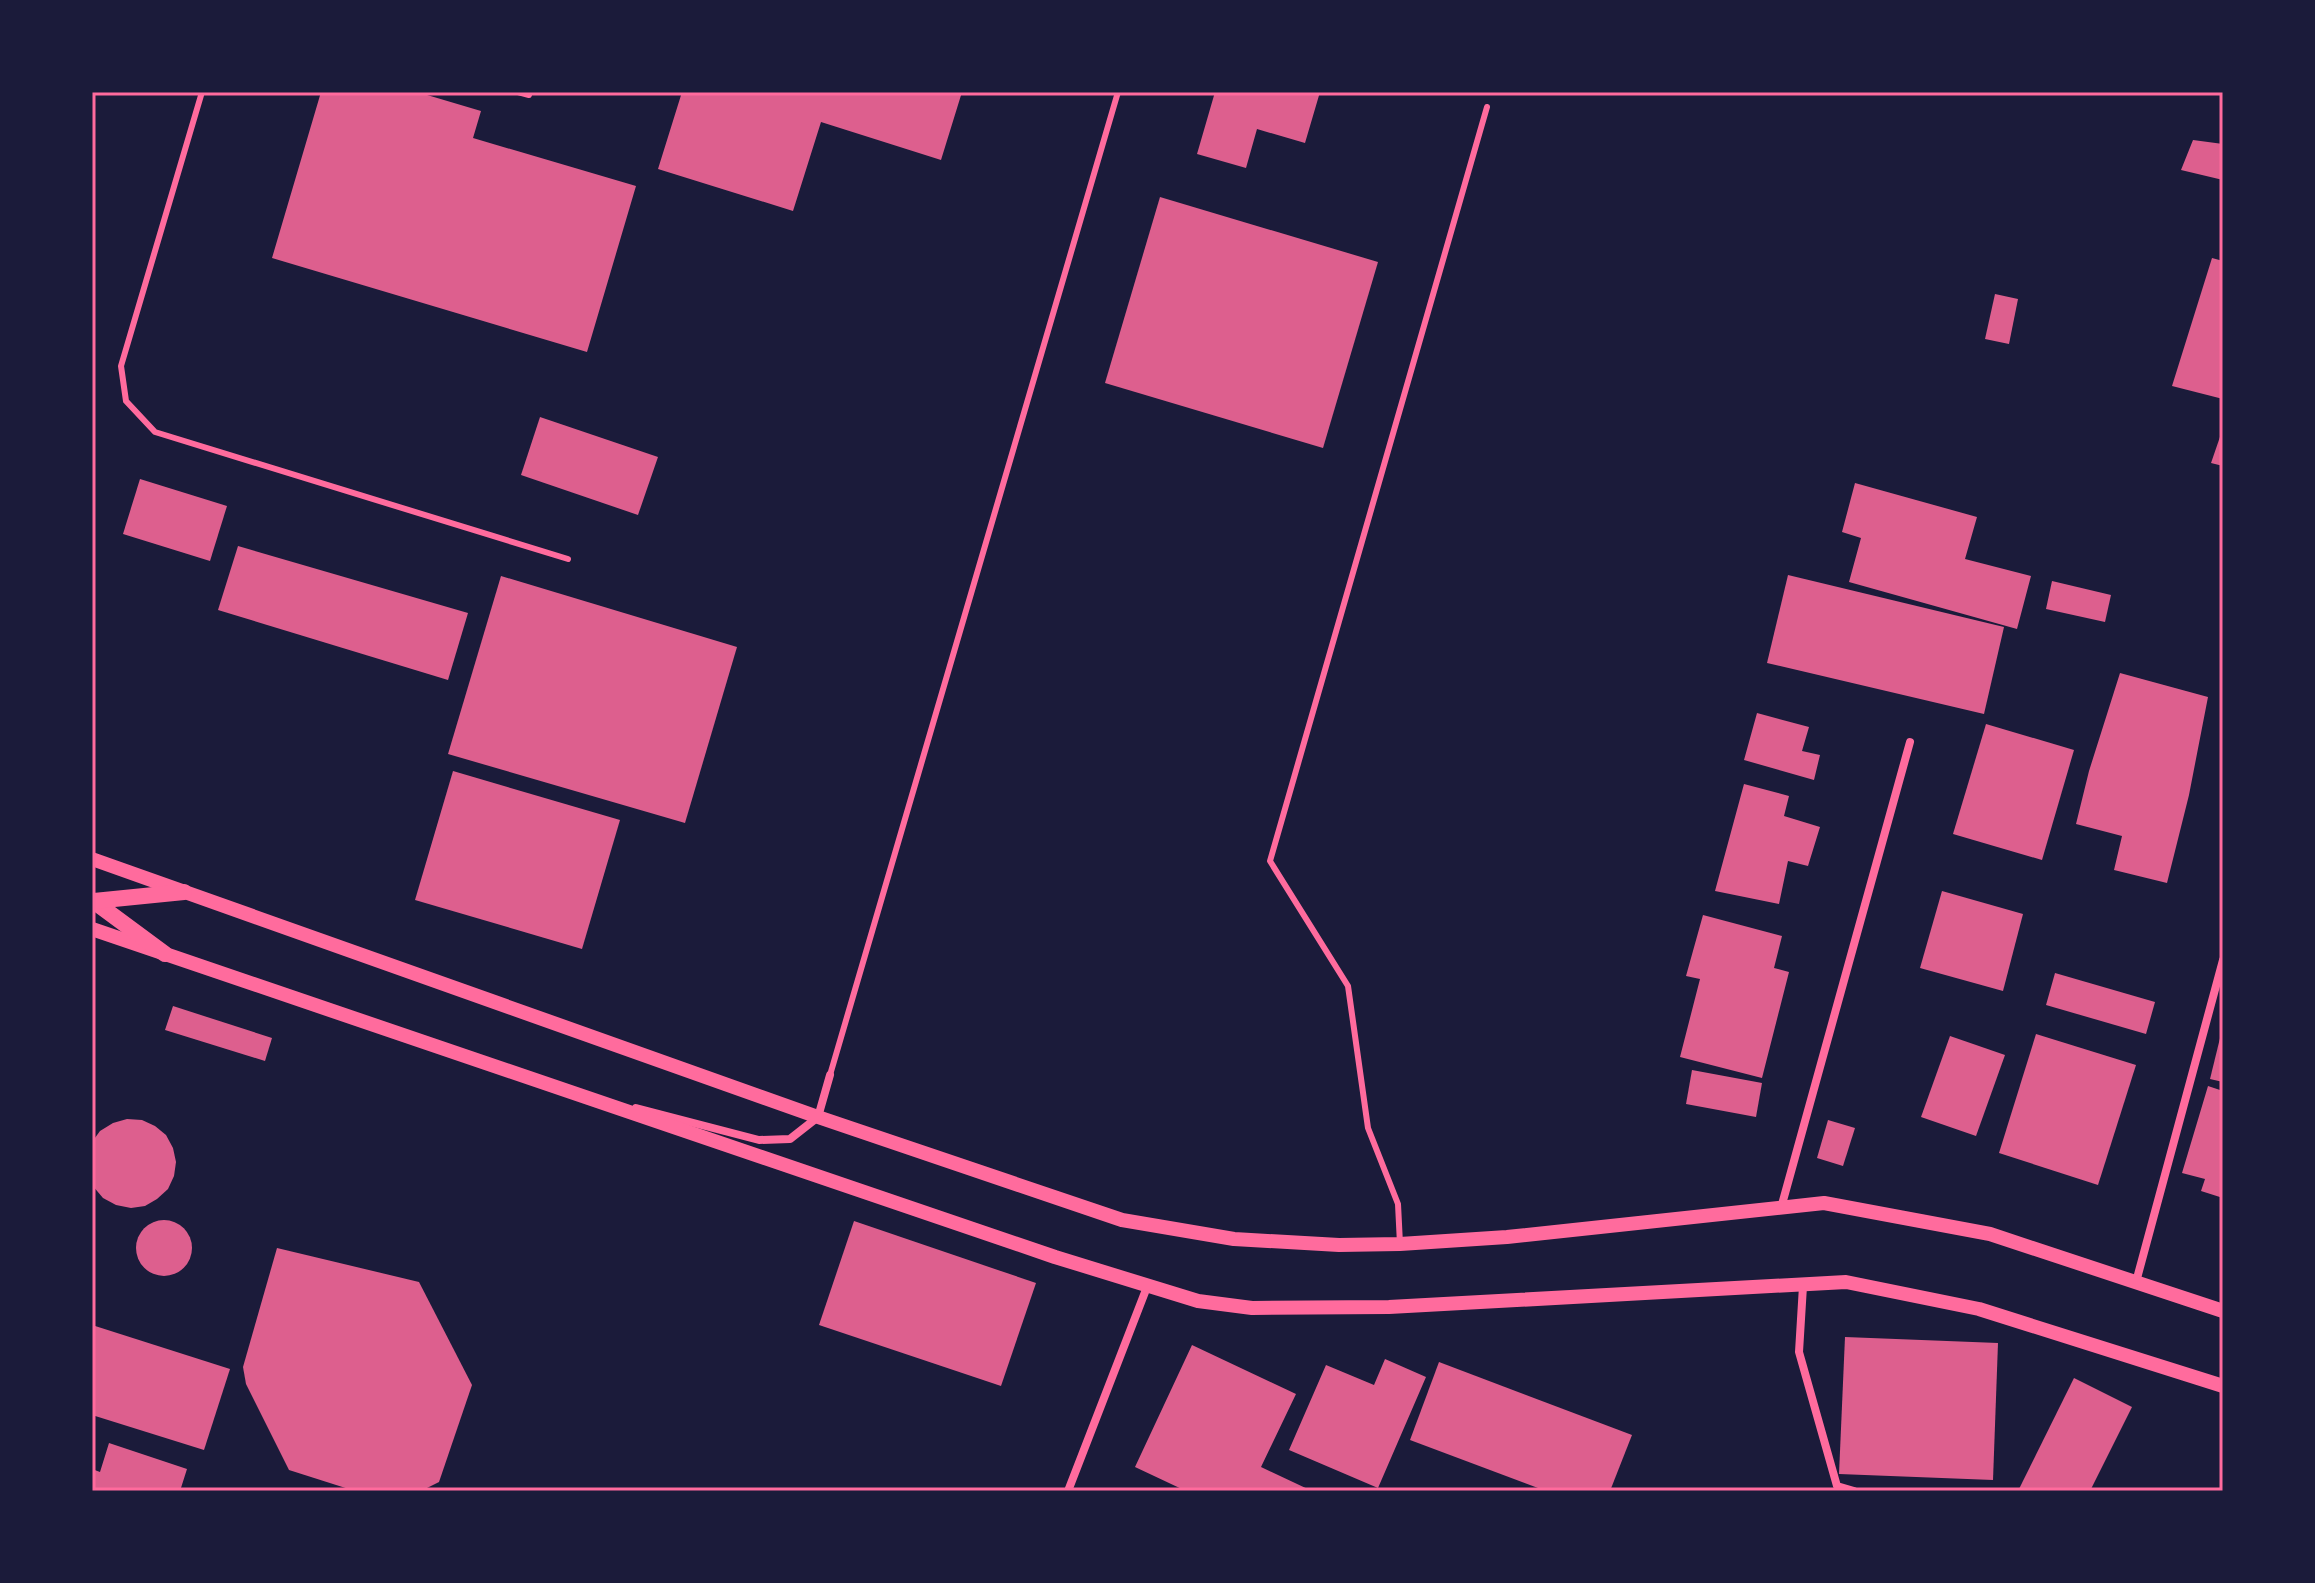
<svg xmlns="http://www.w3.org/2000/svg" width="2315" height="1583" font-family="Jost,sans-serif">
<rect width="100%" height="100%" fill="#1b1b3a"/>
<g fill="#dd5f8e">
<polygon points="321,92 417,92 481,111 473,138 636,186 587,352 272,258"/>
<polygon points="682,92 962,92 941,160 821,122 793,211 658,169"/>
<polygon points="1215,92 1320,92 1305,143 1257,129 1246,168 1197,154"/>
<polygon points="2193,140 2223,144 2223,180 2181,170"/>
<polygon points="1160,197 1378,262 1323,448 1105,383"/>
<polygon points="2212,258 2223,261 2223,399 2172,386"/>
<polygon points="1995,294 2018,299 2009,344 1985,339"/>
<polygon points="540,417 658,457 638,515 521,475"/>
<polygon points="2222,431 2223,431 2223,466 2211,463"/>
<polygon points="140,479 227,506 210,561 123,534"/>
<polygon points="1855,483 1977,517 1965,559 2031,576 2017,629 1849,582 1861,538 1842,532"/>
<polygon points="238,546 468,613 448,680 218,610"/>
<polygon points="1788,575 2004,627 1984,714 1767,663"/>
<polygon points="501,576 737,647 685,823 448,754"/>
<polygon points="2052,581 2111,595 2105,622 2046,609"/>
<polygon points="2120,673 2208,697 2189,795 2167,883 2114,870 2122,836 2076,824 2089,771"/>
<polygon points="1757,713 1809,727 1802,751 1820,755 1814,780 1744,760"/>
<polygon points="1986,724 2074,750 2042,860 1953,834"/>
<polygon points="453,771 620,820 582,949 415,900"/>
<polygon points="1744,784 1789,796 1784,816 1820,827 1808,866 1788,861 1779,904 1715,891"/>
<polygon points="1942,891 2023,914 2003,991 1920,968"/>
<polygon points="1703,915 1782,936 1774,968 1789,972 1762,1078 1680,1057 1700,979 1686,976"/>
<polygon points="2055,973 2155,1002 2146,1034 2046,1005"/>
<polygon points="173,1006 272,1038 265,1061 165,1030"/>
<polygon points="2222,1030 2223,1030 2223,1082 2210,1079"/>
<polygon points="2036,1034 2136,1065 2098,1185 1999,1153"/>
<polygon points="1950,1036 2005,1055 1976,1136 1921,1117"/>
<polygon points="1692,1070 1762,1083 1756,1117 1686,1104"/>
<polygon points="2208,1086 2223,1091 2223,1198 2201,1191 2205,1179 2182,1173"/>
<polygon points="127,1119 142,1120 155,1126 166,1135 173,1148 176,1162 174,1176 168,1189 157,1199 145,1206 131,1208 116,1205 103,1198 92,1185 92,1142 100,1131 113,1123"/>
<polygon points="1828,1120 1855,1128 1843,1166 1817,1158"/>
<circle cx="164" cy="1248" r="28"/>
<polygon points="854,1221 1036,1283 1001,1386 819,1325"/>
<polygon points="277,1248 419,1282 472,1385 439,1482 421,1491 355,1491 289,1470 246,1384 243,1367"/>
<polygon points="92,1325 230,1369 204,1450 92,1415"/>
<polygon points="1845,1337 1998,1343 1993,1480 1839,1474"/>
<polygon points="1192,1345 1296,1394 1261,1467 1312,1491 1186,1491 1135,1467"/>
<polygon points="1385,1359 1426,1377 1378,1488 1289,1450 1326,1365 1374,1385"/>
<polygon points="1439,1362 1632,1435 1610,1491 1546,1491 1410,1440"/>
<polygon points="2074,1378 2132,1407 2090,1491 2018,1491"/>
<polygon points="109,1443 187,1469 180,1491 92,1491 92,1469 100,1472"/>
</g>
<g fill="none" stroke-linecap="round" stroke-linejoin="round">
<g stroke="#ff6b9d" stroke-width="6">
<polyline points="202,92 121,366 126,401 155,432 568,559"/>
<polyline points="518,92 529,95"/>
<polyline points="830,1075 1118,92"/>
<polyline points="1400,1244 1398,1204 1368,1128 1348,986 1270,861 1487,107"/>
</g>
<g stroke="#ff6b9d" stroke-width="8">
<polyline points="636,1108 759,1140 790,1139 818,1117 830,1075"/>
<polyline points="1781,1208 1910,742"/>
<polyline points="2136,1282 2223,960"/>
<polyline points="1803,1286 1799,1352 1837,1486 1854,1491"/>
<polyline points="1068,1491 1147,1287"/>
</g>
<g stroke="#ff6b9d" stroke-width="14">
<polyline points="92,859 818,1117 1122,1220 1234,1239 1339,1245 1400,1244 1507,1237 1824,1203 1990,1234 2223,1311"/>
<polyline points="92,929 1055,1257 1198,1301 1252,1308 1389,1307 1846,1282 1979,1309 2223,1386"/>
</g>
<g stroke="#ff6b9d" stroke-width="16">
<polyline points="92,900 165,954"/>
<polyline points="94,901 184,892"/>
</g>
</g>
<rect width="2315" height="1583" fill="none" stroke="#1b1b3a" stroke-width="188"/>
<rect x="94" y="94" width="2127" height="1395" fill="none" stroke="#ff6b9d" stroke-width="3"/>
</svg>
